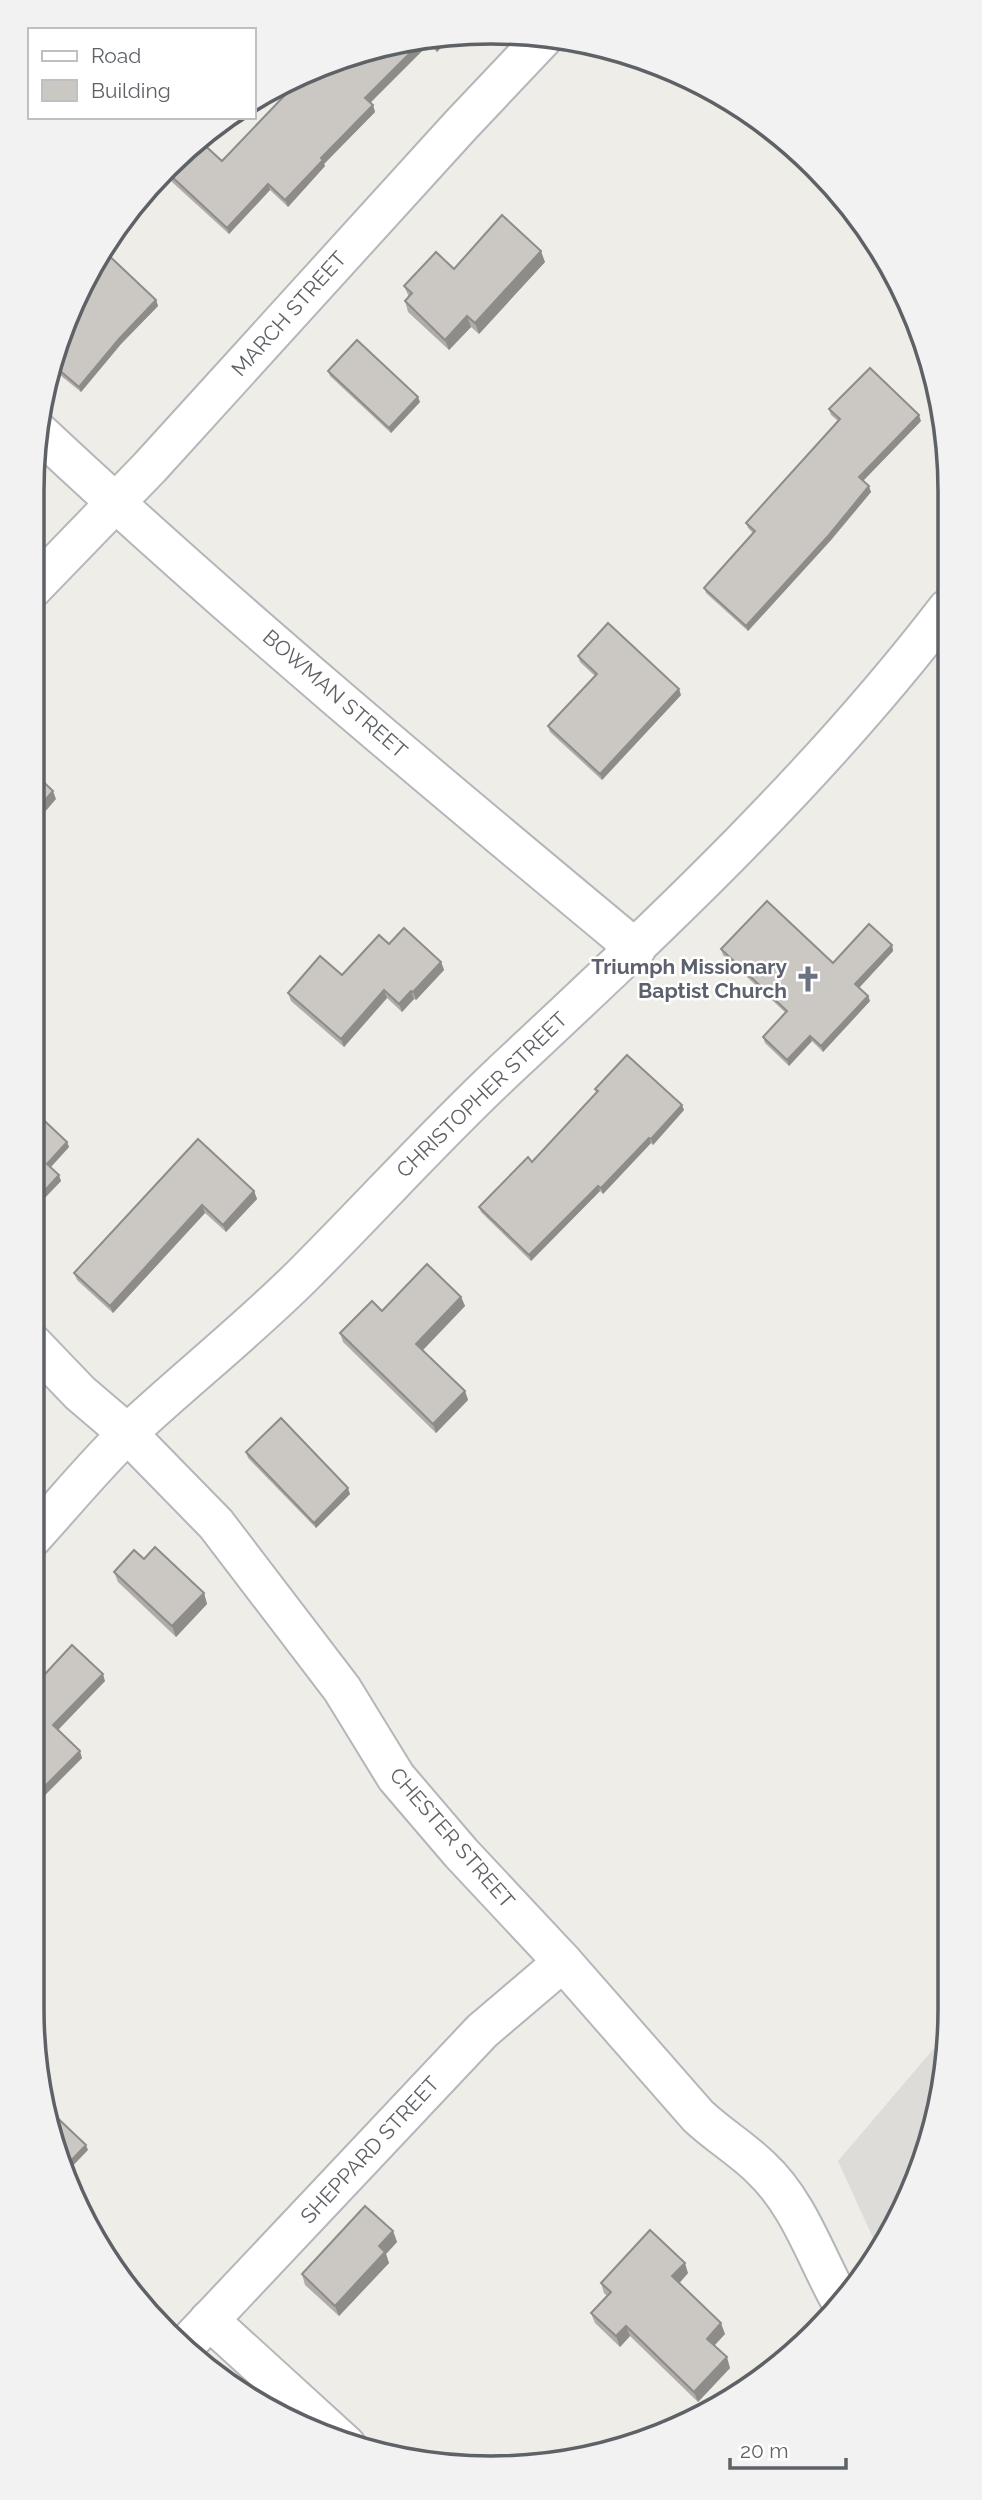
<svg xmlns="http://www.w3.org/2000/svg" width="982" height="2500" font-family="Raleway,sans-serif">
<rect width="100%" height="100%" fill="#efede7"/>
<polygon fill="#dedcd9" points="947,2033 935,2128 903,2213 879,2251 838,2161"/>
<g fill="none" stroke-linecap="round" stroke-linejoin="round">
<g stroke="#b4b7ba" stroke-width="42">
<g id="minor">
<path d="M39,432C231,612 434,781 636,949"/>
<polyline points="32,589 150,467 460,126 545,36"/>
<path d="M32,1343L80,1393L128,1434L216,1524L342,1689L396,1777L461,1853L563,1962L698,2116C718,2135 742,2149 761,2168C799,2203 816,2258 841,2302"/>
<path d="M32,1538C64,1503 95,1465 129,1432C187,1378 249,1329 304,1274C371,1207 434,1137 502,1073C659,926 816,780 947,609"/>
<polyline points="209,2320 346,2445"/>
<polyline points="186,2345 482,2031 563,1962"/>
</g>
</g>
<use href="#minor" stroke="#fff" stroke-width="38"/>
</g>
<g fill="#afaca9">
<polygon points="431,35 453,35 437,52 429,44 370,103 373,105 375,112 324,164 325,166 288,207 270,190 229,234 172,182 170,175 222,161"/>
<polygon points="545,262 479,334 471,327 449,350 408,312 405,301 409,297 404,286 454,269"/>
<polygon points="79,287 156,300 158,306 121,344 81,392 49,366"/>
<polygon points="328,371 420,402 391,433 330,376"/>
<polygon points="829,409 921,421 863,481 871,492 831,540 748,631 706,593 704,588 753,533 748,528 746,523 838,421 831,415"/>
<polygon points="578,656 681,695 602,780 550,732 548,726 595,676 580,662"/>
<polygon points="389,944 441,962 444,970 416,1000 414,999 402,1012 387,998 344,1047 291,1001 288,993 342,975"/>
<polygon points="892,945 893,951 859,988 868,996 870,1001 823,1052 812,1041 789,1066 765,1043 763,1037 786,1013 723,955 721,949 833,963"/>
<polygon points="595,1089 684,1110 653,1145 651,1143 603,1194 600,1191 531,1261 481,1212 479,1207 532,1162 596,1093"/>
<polygon points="32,1109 67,1142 69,1147 50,1168 61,1181 38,1205 32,1199"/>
<polygon points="198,1139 254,1191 257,1199 226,1232 205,1213 113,1313 77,1280 74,1273"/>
<polygon points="461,1297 465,1306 423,1350 465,1391 468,1400 436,1433 343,1342 340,1333 382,1311"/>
<polygon points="246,1452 350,1494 316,1528 248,1458"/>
<polygon points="144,1559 204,1593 207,1604 176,1637 118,1582 114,1572"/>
<polygon points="105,1681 58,1730 82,1758 44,1796 32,1784 32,1688"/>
<polygon points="393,2231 397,2242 386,2254 389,2263 339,2316 305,2285 302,2274"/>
<polygon points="688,2273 679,2283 725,2334 714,2346 730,2368 698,2402 630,2336 620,2347 595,2323 591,2313 607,2296 604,2293 601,2283"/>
</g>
<g fill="#8e8c89">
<polygon points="444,35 453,35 437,52 434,45"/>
<polygon points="426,37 429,44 368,105 365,98"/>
<polygon points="373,105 375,112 324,164 325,166 288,207 285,200 321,158"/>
<polygon points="268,184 270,190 229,234 227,228"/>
<polygon points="541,251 545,262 479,334 475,323"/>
<polygon points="156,300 158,306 121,344 81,392 79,387 119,339"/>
<polygon points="467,316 471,327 449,350 445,340"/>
<polygon points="418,397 420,402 391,433 389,428"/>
<polygon points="919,415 921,421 861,483 859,477"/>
<polygon points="869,486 871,492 831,540 748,631 746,626"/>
<polygon points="679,689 681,695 602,780 600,774"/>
<polygon points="53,791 56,799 32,827 32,815"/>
<polygon points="892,945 893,951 857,990 855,984"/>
<polygon points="441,962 444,970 416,1000 413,992"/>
<polygon points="384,990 387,998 344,1047 341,1039"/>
<polygon points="411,991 414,999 402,1012 399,1004"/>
<polygon points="868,996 870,1001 823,1052 821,1046"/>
<polygon points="810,1036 812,1041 789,1066 787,1060"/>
<polygon points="682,1105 684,1110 653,1145 651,1139"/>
<polygon points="649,1138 651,1143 603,1194 601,1188"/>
<polygon points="67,1142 69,1147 49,1169 47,1164"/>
<polygon points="59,1175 61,1181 38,1205 36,1200"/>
<polygon points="598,1186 600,1191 531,1261 529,1255"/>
<polygon points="254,1191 257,1199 226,1232 223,1225"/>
<polygon points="202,1205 205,1213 113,1313 110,1306"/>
<polygon points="461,1297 465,1306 420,1353 416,1344"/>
<polygon points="465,1391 468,1400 436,1433 433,1424"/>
<polygon points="348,1488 350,1494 316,1528 314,1523"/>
<polygon points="204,1593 207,1604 176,1637 172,1626"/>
<polygon points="103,1674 105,1681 56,1732 53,1725"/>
<polygon points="80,1751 82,1758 44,1796 42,1789"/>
<polygon points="86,2145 88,2150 64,2175 62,2170"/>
<polygon points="393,2231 397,2242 386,2254 389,2263 339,2316 335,2306 379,2246"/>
<polygon points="685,2263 688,2273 676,2287 672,2276"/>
<polygon points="721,2323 725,2334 711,2349 707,2339"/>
<polygon points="626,2326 630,2336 620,2347 616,2336"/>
<polygon points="727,2357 730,2368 698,2402 694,2392"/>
</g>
<g fill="#cbc8c4" stroke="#8e8c89" stroke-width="2">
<polygon points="431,35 444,35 434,45 426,37 365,98 373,105 321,158 323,160 285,200 268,184 227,228 170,175 201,142 222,161 307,72 344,56"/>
<polygon points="502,215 541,251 475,323 467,316 445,340 405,301 412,293 404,286 436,252 454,269"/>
<polygon points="103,250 156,300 119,339 79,387 51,363 79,287"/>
<polygon points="357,340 418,397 389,428 328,371"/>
<polygon points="870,368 919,415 859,477 869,486 829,535 746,626 704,588 755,531 746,523 840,419 829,409"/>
<polygon points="608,623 679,689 600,774 548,726 597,674 578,656"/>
<polygon points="32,771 53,791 32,815"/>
<polygon points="767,901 833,963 869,924 892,945 855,984 868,996 821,1046 810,1036 787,1060 763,1037 787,1011 721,949"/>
<polygon points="404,928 441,962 413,992 411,991 399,1004 384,990 341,1039 288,993 320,956 342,975 379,935 389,944"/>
<polygon points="627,1055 682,1105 651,1139 649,1138 601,1188 598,1186 529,1255 479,1207 528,1157 532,1162 598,1091 595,1089"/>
<polygon points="32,1109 67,1142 47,1164 59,1175 36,1200 32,1196"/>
<polygon points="198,1139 254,1191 223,1225 202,1205 110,1306 74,1273"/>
<polygon points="427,1264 461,1297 416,1344 465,1391 433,1424 340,1333 372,1301 382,1311"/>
<polygon points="281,1418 348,1488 314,1523 246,1452"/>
<polygon points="155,1547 204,1593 172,1626 114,1572 134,1550 144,1559"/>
<polygon points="72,1645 103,1674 53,1725 80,1751 42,1789 32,1779 32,1688"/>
<polygon points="48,2109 86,2145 62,2170 56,2157"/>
<polygon points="365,2206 393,2231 379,2246 385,2252 335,2306 302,2274"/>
<polygon points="650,2230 685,2263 672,2276 721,2323 707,2339 727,2357 694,2392 626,2326 616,2336 591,2313 611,2292 601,2283"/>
</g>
<defs>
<g id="church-bare" transform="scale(2.1)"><path d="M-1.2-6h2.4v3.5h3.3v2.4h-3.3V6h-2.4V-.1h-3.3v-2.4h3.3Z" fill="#6b7280" stroke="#fff" stroke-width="2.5" paint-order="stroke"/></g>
</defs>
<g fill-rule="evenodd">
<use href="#church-bare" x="808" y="979"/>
</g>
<g text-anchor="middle" stroke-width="5" stroke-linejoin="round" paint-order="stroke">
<g font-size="21" fill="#5e6266" stroke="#fff">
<text transform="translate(289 314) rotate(-48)" y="7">MARCH STREET</text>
<text transform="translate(335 694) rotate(41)" y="7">BOWMAN STREET</text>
<text transform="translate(482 1095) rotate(-44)" y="7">CHRISTOPHER STREET</text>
<text transform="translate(452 1838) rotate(49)" y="7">CHESTER STREET</text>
<text transform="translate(370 2150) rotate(-47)" y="7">SHEPPARD STREET</text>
</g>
<g font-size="21" font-weight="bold" fill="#5b616d" stroke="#fff" text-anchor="end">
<text x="787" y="974">Triumph Missionary<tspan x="787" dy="24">Baptist Church</tspan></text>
</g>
</g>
<path d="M0 0H982V2500H0ZM491 44H491A447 447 0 0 1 938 491V2009A447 447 0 0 1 491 2456H491A447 447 0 0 1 44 2009V491A447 447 0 0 1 491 44Z" fill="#f2f2f3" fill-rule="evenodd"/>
<path fill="none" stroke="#5e6266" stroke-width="3.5" d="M491 44H491A447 447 0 0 1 938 491V2009A447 447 0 0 1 491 2456H491A447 447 0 0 1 44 2009V491A447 447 0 0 1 491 44Z"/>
<rect x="28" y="28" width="228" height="91" fill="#ffffff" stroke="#bfc0c2" stroke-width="2"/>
<rect x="42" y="51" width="35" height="10" fill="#ffffff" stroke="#bfc0c2" stroke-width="2"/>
<text x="91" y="63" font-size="21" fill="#5e6266">Road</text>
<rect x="42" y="80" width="35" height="21" fill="#cbc8c4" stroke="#bfc0c2" stroke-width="2"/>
<text x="91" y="98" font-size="21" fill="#5e6266">Building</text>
<path d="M730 2458v10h116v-10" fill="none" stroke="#5e6266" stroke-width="3.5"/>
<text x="740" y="2458" font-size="21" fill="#5e6266" stroke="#ffffff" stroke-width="5" paint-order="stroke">20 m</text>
</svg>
